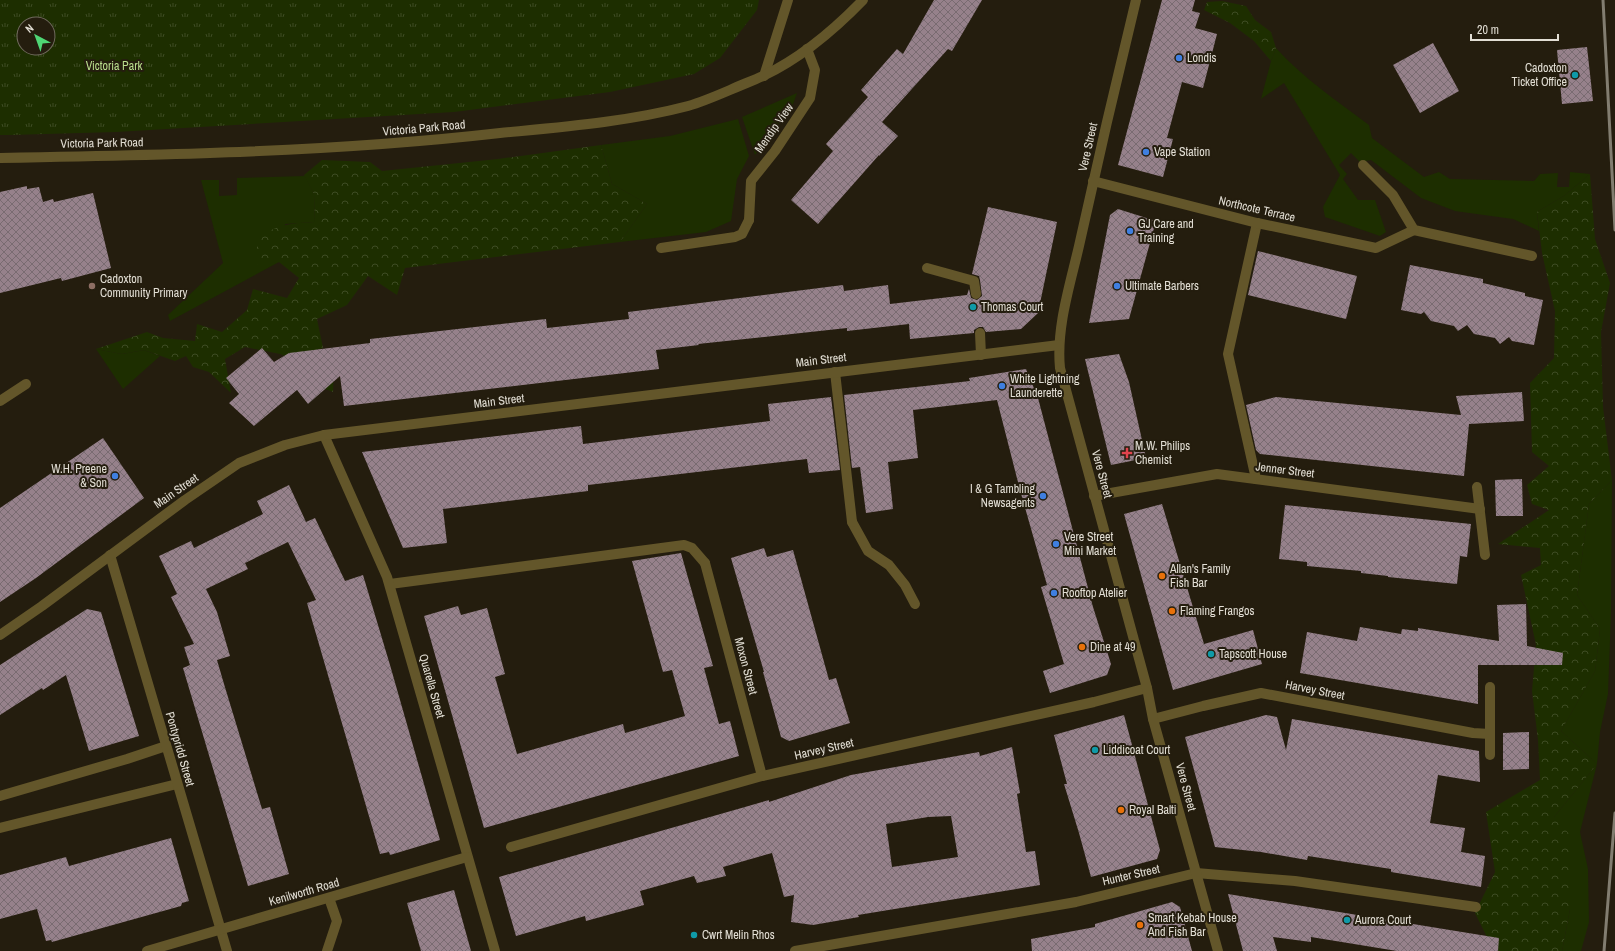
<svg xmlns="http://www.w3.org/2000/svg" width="1615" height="951" font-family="'Archivo Narrow',sans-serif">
<defs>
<pattern id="forest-crowns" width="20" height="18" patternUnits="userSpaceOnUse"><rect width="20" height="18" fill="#1d2e00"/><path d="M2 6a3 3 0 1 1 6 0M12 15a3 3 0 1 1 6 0" fill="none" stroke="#3e4c24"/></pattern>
<pattern id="park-tufts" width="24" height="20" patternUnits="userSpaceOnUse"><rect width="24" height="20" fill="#1d2e00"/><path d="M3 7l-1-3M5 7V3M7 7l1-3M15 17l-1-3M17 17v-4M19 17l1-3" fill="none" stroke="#3e4c24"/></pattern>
<pattern id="building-cross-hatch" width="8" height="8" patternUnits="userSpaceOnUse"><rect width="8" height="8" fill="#96818b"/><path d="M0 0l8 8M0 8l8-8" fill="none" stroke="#796b71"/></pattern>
</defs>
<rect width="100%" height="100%" fill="#241d0e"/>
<g fill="#1d2e00">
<path d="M1276,48C1303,78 1337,101 1369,125L1372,138L1424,177L1439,172L1450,179L1534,181L1540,174L1558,173L1557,187H1569L1570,172L1590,174L1564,196L1537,212L1539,231L1513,219L1455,211L1421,198L1371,160L1360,162L1351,153L1339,165L1347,174L1343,179L1358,200H1375L1386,232L1380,236L1325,217L1323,207L1340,175L1284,83L1261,99L1271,61Z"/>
<polygon points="797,93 792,107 755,155 742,117"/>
<polygon points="738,119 749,156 737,179 731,221 706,232 620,242 647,204 612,184 601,145 670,136"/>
<polygon points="305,176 314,194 315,222 285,224 279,262 170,321 168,315 223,263 201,180 219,180 219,196 237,195 237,178"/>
<polygon points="96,349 122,354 144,350 160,356 123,389"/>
<polygon points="1612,480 1611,613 1608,694 1600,732 1597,764 1580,832 1588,869 1589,922 1581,951 1562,951 1570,909 1554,817 1597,764 1561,731 1595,671 1600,629 1577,595 1589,504"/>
</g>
<g fill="url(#forest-crowns)">
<polygon points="1222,1 1246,6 1255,20 1271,32 1276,48 1271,61 1254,41 1230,23 1204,10 1207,2"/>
<path d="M601,145L612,184L647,204L620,242L405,268L397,295L368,276L347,305L317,319L323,348L313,351L334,367L333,392L311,383L308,365L280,354L245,347L225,359L231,393L209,372L193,367L186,356L175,361L144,350L122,354L96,349L147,332L163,338L195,341L197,324L222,332L247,310L253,289L287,298L299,278L279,262L258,265C257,260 255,252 257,247C263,224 296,223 315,222L314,194L304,175L322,160L370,162L382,171L498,159Z"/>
<polygon points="1590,174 1595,239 1610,283 1601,332 1603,407 1612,480 1589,504 1577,595 1600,629 1595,671 1561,731 1597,764 1554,817 1570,835 1570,909 1562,951 1484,951 1488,939 1475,913 1495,872 1486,812 1540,780 1538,740 1532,691 1536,645 1521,575 1541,565 1540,548 1498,544 1549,510 1532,504 1527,485 1549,466 1532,452 1530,383 1554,358 1555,311 1542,253 1537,212 1564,196"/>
</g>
<path fill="url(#park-tufts)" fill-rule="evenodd" d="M0,0H759L757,10L720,58L694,74L610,92L454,112L116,132L10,135H0ZM24,24H48V48H24Z"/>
<g fill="url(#building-cross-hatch)" fill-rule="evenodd">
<polygon points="934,0 982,0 952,51 948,49 882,122 898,136 879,156 879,155 818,224 791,200 833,151 826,144 868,97 861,90 897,49 903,54"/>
<polygon points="1162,0 1195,0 1192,11 1200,13 1195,28 1217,34 1203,88 1182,82 1167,138 1173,139 1163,177 1118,165"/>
<polygon points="1433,43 1459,91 1420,113 1393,65"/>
<polygon points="1587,47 1593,101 1562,104 1557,50"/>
<polygon points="27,186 27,189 39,187 43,202 53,199 54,202 93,193 111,268 62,281 61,278 0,293 0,192"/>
<polygon points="988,207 1057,222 1038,313 1021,329 986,332 983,327 979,327 974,330 974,333 910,339 909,324 847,331 847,328 698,344 699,345 656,350 659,369 344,406 340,376 308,404 297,390 254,426 229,403 239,394 226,378 262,348 274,362 289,353 370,343 370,339 546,319 547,328 629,319 628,312 843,285 844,291 888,285 890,304 967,295 969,289 971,298 977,300 982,296 980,280 979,276 972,274"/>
<polygon points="1118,209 1156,221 1129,319 1089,323 1110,215"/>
<polygon points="1258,251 1357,276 1346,319 1248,295"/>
<polygon points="1410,265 1483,279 1483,283 1525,293 1525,296 1543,300 1534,345 1512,341 1509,337 1500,344 1495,338 1474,334 1467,325 1458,331 1454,326 1431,321 1424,312 1421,314 1401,310"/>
<polygon points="1119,354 1129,382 1146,458 1111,465 1085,359"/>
<polygon points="1026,369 1038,398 1093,607 1111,664 1107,675 1050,693 1043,671 1064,664 1041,587 1047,585 1020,490 997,400 913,410 918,458 888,462 893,509 866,513 860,467 852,468 844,395 970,381 969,378"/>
<polygon points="1522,392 1524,421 1469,424 1464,476 1260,454 1256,450 1246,405 1276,397 1461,415 1456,396"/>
<polygon points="831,397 840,470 809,473 807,459 588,485 588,491 443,509 447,543 403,548 362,452 581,426 583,444 648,436 770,421 768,404"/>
<polygon points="103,438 144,498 36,578 0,602 0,508"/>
<polygon points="1522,479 1523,516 1496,516 1495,480"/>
<polygon points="289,485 306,522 315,518 345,581 363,575 390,665 440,840 390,855 389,852 380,854 307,603 316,600 288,542 245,563 248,569 206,589 217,612 230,656 217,660 224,684 262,809 270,807 289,874 248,886 183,668 190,665 184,647 194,644 171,597 177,594 159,556 191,541 194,548 263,514 257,501"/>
<polygon points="1162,504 1204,644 1253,630 1262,664 1173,690 1124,514"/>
<polygon points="1285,505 1471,524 1467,557 1460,556 1457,584 1388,577 1388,576 1361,573 1361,571 1307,566 1307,562 1279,559"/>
<polygon points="764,548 767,557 793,550 829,680 836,678 850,723 789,741 781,737 763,672 764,672 731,558"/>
<polygon points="681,553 713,666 704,668 719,724 730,721 739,756 484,828 424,616 458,606 461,615 487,608 505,674 495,677 517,754 623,724 625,733 685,716 672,670 663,672 632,561"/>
<polygon points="1526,604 1527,646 1563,653 1562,665 1478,665 1478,704 1300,673 1307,632 1357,641 1360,627 1401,634 1402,629 1418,631 1418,628 1499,641 1497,605"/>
<polygon points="87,609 101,612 139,736 89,751 66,675 43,690 42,688 0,715 0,665"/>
<polygon points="1124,715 1160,850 1157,859 1091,877 1079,833 1064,784 1067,784 1054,735"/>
<polygon points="1266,715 1277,717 1286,750 1292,719 1479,751 1480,782 1438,775 1430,823 1465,828 1461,852 1485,856 1481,887 1391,872 1391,869 1308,856 1307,860 1261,852 1215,847 1185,737"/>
<polygon points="1529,732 1529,769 1503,770 1503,733"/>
<path d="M1012,747L1020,793L1017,794L1026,852L1035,851L1040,885L858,915L859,917L813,925L791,922L794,895L784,897L772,853L723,867L726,876L697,883L694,876L640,891L644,905L586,921L585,916L516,936L499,877L738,809L769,800V802L851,775L979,752L980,756ZM951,816L958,857L892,867L886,824L928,817Z"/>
<polygon points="171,838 189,901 182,903 181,906 52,942 51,940 46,941 37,909 0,919 0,875 66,857 69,866"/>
<polygon points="454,890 471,951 421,951 407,903"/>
<polygon points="1228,894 1499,938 1498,951 1397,951 1311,937 1311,942 1273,937 1277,951 1243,951"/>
<polygon points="1172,902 1180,907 1192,951 1032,951 1031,939 1095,927 1095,924"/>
</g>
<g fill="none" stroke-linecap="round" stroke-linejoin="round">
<g stroke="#63562a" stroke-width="10">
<polyline points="661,248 735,237 742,234 749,220"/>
<polyline points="927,268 974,281 976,294"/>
<polyline points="980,333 981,355"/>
<polyline points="0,401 26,384"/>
<polyline points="1256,479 1228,354 1257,223"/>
<polyline points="852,522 868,551 889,565 905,585 915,604"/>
<polyline points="390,584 684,545 692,548 705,563"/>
<polyline points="0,796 127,759 166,746"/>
<polyline points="0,828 177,784"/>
<polyline points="327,951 337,921 329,898"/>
</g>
<g stroke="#63562a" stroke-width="10">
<polyline points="764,76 788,0"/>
<polyline points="1363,165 1393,195 1414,230 1532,256"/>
<polyline points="1093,181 1257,223 1376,248 1414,230"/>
<polyline points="749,220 751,181 775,151 810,98 815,70 807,49"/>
<polyline points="835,372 852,522"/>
<polyline points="324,435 387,577 495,951"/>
<polyline points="1477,487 1485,555"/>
<polyline points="1094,496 1217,474 1480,509"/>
<polyline points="110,555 227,951"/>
<polyline points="705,563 762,776"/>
<polyline points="1153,719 1203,706 1261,693 1473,733 1490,734"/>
<polyline points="1490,755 1490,687"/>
<polyline points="511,847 762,776 1094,702 1147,688"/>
<polyline points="147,951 467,857"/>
<polyline points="795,951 1076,902 1196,873 1295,881 1476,907"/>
</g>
<g stroke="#63562a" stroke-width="10">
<path d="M1136,0C1116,82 1097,164 1079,246C1070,285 1056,328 1060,368L1147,688L1153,719L1218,951"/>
<path d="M0,158C167,155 334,152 500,133C562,127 627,122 688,106C702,102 716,96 730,90C741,85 752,81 763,76C801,58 834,30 863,0"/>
<polyline points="0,635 42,606 185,500 239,463 285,445 324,435 1059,345"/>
</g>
<g stroke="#827d70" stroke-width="3">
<polyline points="1603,0 1615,230"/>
<polyline points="1604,951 1615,813"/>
</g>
</g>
<g fill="#3f7fe0" stroke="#241d0e" stroke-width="1.5">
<circle cx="1179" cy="58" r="4"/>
<circle cx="1146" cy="152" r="4"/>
<circle cx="1130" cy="231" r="4"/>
<circle cx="1117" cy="286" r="4"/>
<circle cx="1002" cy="386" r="4"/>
<circle cx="115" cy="476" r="4"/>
<circle cx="1043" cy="496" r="4"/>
<circle cx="1056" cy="544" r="4"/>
<circle cx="1054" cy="593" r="4"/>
</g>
<g fill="#0f9aa8" stroke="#241d0e" stroke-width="1.5">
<circle cx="1575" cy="75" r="4"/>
<circle cx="973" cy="307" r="4"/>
<circle cx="1211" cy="654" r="4"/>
<circle cx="1095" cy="750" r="4"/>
<circle cx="1347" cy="920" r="4"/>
<circle cx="694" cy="935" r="4"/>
</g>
<circle fill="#8d6e63" stroke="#241d0e" stroke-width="1.5" cx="92" cy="286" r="4"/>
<path fill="#e0444e" stroke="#241d0e" stroke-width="1.5" d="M1125 447h4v4h4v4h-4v4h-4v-4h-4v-4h4z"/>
<g fill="#e8710a" stroke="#241d0e" stroke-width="1.5">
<circle cx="1162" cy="576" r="4"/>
<circle cx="1172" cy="611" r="4"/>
<circle cx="1082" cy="647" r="4"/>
<circle cx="1121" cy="810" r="4"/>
<circle cx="1140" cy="925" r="4"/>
</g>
<g text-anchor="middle" stroke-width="4" stroke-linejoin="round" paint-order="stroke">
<g font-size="12" fill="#e2ded4" stroke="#241d0e" text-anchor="start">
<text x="1187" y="62">Londis</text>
<text x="1567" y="72" text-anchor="end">Cadoxton<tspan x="1567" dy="14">Ticket Office</tspan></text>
<text x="1154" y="156">Vape Station</text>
<text x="1138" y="228">GJ Care and<tspan x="1138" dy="14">Training</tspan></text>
<text x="100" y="283">Cadoxton<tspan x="100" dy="14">Community Primary</tspan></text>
<text x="1125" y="290">Ultimate Barbers</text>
<text x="981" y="311">Thomas Court</text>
<text x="1010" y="383">White Lightning<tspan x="1010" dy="14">Launderette</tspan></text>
<text x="1135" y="450">M.W. Philips<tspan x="1135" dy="14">Chemist</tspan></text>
<text x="107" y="473" text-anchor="end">W.H. Preene<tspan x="107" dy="14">&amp; Son</tspan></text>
<text x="1035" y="493" text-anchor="end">I &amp; G Tambling<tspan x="1035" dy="14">Newsagents</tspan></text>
<text x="1064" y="541">Vere Street<tspan x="1064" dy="14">Mini Market</tspan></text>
<text x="1170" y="573">Allan's Family<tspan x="1170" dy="14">Fish Bar</tspan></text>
<text x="1062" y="597">Rooftop Atelier</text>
<text x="1180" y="615">Flaming Frangos</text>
<text x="1090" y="651">Dine at 49</text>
<text x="1219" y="658">Tapscott House</text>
<text x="1103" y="754">Liddicoat Court</text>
<text x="1129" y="814">Royal Balti</text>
<text x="1148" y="922">Smart Kebab House<tspan x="1148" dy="14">And Fish Bar</tspan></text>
<text x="1355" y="924">Aurora Court</text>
<text x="702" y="939">Cwrt Melin Rhos</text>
</g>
<g font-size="12" fill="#bade8d" stroke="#241d0e">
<text x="114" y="70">Victoria Park</text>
</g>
<g font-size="12" fill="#e2ded4" stroke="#241d0e">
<text transform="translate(424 128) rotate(-5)" y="4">Victoria Park Road</text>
<text transform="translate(774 128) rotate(-55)" y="4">Mendip View</text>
<text transform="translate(102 143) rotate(-1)" y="4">Victoria Park Road</text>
<text transform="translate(1088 147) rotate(-77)" y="4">Vere Street</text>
<text transform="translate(1257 209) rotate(13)" y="4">Northcote Terrace</text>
<text transform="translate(821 360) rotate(-7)" y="4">Main Street</text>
<text transform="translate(499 401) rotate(-7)" y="4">Main Street</text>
<text transform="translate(1285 470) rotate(7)" y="4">Jenner Street</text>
<text transform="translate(1102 474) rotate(75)" y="4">Vere Street</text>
<text transform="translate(176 491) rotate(-35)" y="4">Main Street</text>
<text transform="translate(746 666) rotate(75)" y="4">Moxon Street</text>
<text transform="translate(432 686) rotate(74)" y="4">Quarella Street</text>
<text transform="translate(1315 690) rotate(11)" y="4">Harvey Street</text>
<text transform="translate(180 749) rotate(74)" y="4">Pontypridd Street</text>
<text transform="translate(824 749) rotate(-13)" y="4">Harvey Street</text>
<text transform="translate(1186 787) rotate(75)" y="4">Vere Street</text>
<text transform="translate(1131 875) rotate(-13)" y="4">Hunter Street</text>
<text transform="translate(304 892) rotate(-16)" y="4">Kenilworth Road</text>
</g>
</g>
<g transform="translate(36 36) rotate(319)"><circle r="19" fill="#241d0e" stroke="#706a5d"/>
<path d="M0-3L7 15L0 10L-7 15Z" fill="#4fd675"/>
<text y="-6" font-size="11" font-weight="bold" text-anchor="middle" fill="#e2ded4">N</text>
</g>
<path d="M1471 34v6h87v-6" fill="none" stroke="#e2ded4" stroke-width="2"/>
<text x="1477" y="34" font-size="12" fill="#e2ded4" stroke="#241d0e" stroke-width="3" paint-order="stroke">20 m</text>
</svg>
